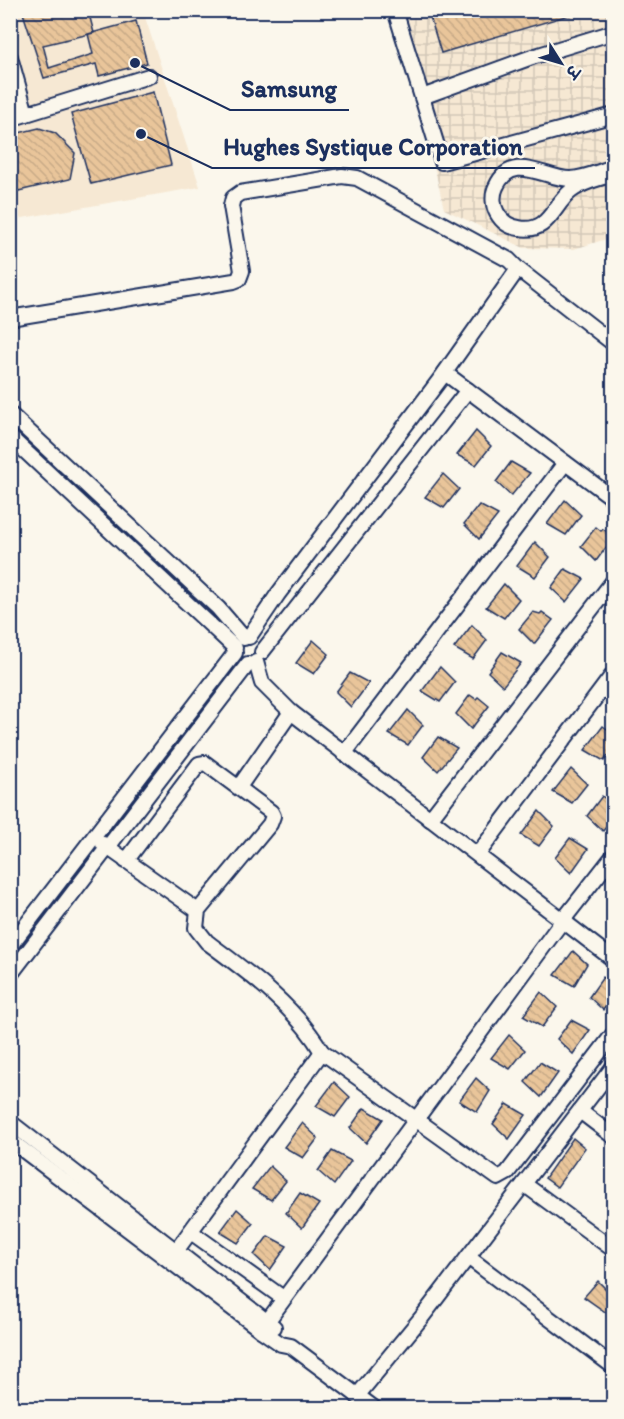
<svg xmlns="http://www.w3.org/2000/svg" width="624" height="1419" font-family="Itim,'Playpen Sans Deva',sans-serif">
<defs>
<pattern id="industrial-grid" width="8" height="8" patternUnits="userSpaceOnUse" patternTransform="scale(1.5)"><rect width="8" height="8" fill="#f6e8d3"/><path d="M0 4h8M4 0v8" fill="none" stroke="#d2c7b8"/></pattern>
<pattern id="building-back-hatch" width="6" height="6" patternUnits="userSpaceOnUse" patternTransform="scale(1.5)"><rect width="6" height="6" fill="#e9c59a"/><path d="M-1 5l2 2M0 0l6 6M5-1l2 2" fill="none" stroke="#c7aa87"/></pattern>
</defs>
<rect width="100%" height="100%" fill="#fbf7ec"/>
<filter id="ink" filterUnits="userSpaceOnUse"><feTurbulence type="fractalNoise" baseFrequency=".0167" numOctaves="2"/><feDisplacementMap in="SourceGraphic" scale="12" xChannelSelector="R" yChannelSelector="G"/><feConvolveMatrix kernelMatrix="1 2 1 2 8 2 1 2 1" color-interpolation-filters="sRGB"/></filter>
<g filter="url(#ink)">
<polygon fill="#f6e8d3" points="11,11 143,11 200,187 11,220"/>
<polygon fill="url(#industrial-grid)" points="398,11 613,11 613,237 574,249 524,248 444,209"/>
<g fill="url(#building-back-hatch)" stroke="#1b2f5e" stroke-width="1.5">
<polygon points="22,10 88,10 94,33 43,45 49,68 93,54 88,34 136,21 147,63 99,76 96,64 44,78"/>
<polygon points="428,10 576,10 576,13 441,53"/>
<polygon points="153,92 171,165 91,184 71,114"/>
<polygon points="39,128 55,133 75,153 70,179 10,193 10,135"/>
<polygon points="476,431 491,446 476,465 457,455"/>
<polygon points="511,462 530,473 511,496 496,482"/>
<polygon points="443,474 459,489 444,508 425,497"/>
<polygon points="565,500 581,515 566,535 547,524"/>
<polygon points="479,505 498,515 479,539 464,524"/>
<polygon points="596,527 601,531 603,529 614,537 596,561 581,546"/>
<polygon points="535,542 550,557 535,577 517,566"/>
<polygon points="565,569 584,579 566,602 551,588"/>
<polygon points="504,584 519,599 504,618 486,607"/>
<polygon points="533,612 540,614 542,612 553,620 534,644 519,629"/>
<polygon points="472,625 487,640 473,659 454,648"/>
<polygon points="313,640 329,654 314,674 296,663"/>
<polygon points="502,652 521,663 503,686 488,672"/>
<polygon points="440,667 455,682 440,702 422,691"/>
<polygon points="350,673 369,683 351,707 336,692"/>
<polygon points="470,695 476,699 478,697 489,706 471,729 456,714"/>
<polygon points="408,710 423,725 408,745 389,734"/>
<polygon points="603,726 614,734 614,748 604,761 585,750"/>
<polygon points="438,737 457,748 438,771 423,757"/>
<polygon points="571,769 587,784 572,803 553,792"/>
<polygon points="614,793 614,817 603,831 587,816 602,796 608,801"/>
<polygon points="539,811 554,826 539,846 521,835"/>
<polygon points="570,838 588,849 571,873 555,858"/>
<polygon points="573,951 587,964 574,986 555,975"/>
<polygon points="603,977 608,981 614,979 614,996 603,1010 589,997"/>
<polygon points="541,992 557,1007 542,1027 523,1016"/>
<polygon points="571,1020 590,1030 573,1054 557,1039"/>
<polygon points="509,1035 525,1050 510,1069 491,1058"/>
<polygon points="540,1062 558,1073 541,1097 525,1082"/>
<polygon points="476,1078 490,1091 477,1112 459,1101"/>
<polygon points="334,1082 350,1097 335,1117 316,1106"/>
<polygon points="507,1104 526,1115 509,1139 493,1124"/>
<polygon points="364,1108 383,1119 366,1143 350,1128"/>
<polygon points="302,1123 318,1138 303,1158 284,1147"/>
<polygon points="573,1138 585,1148 557,1187 545,1178"/>
<polygon points="332,1151 351,1161 334,1185 318,1171"/>
<polygon points="270,1166 286,1181 271,1200 252,1189"/>
<polygon points="300,1193 319,1204 302,1228 286,1213"/>
<polygon points="237,1209 253,1223 238,1243 220,1232"/>
<polygon points="268,1236 287,1246 270,1270 254,1255"/>
<polygon points="598,1281 614,1297 614,1318 584,1297"/>
</g>
<g fill="none" stroke-linecap="round" stroke-linejoin="round">
<g stroke="#1b2f5e" stroke-width="18">
<g id="minor">
<polyline points="395,10 442,162 614,115"/>
<polyline points="10,57 26,114"/>
<polyline points="422,97 532,57 614,32"/>
<polyline points="10,119 149,76"/>
<path d="M614,167C600,171 584,179 570,179C545,179 512,151 496,187C492,195 493,206 497,213C502,222 510,227 519,228C549,234 553,205 571,191C583,182 599,178 614,174"/>
<polyline points="518,269 614,344"/>
<polyline points="10,318 234,281 239,279 242,271 231,206 233,198 240,193 342,176 357,178 509,260 518,269 441,378 278,594 249,637"/>
<polyline points="445,373 614,499"/>
<polyline points="10,414 218,608 244,638"/>
<polyline points="10,437 235,648"/>
<polyline points="262,652 468,390"/>
<polyline points="256,662 262,683 291,712 614,960"/>
<polyline points="344,754 565,463"/>
<polyline points="239,787 291,712"/>
<polyline points="430,819 614,580"/>
<polyline points="103,844 198,911"/>
<polyline points="478,854 614,673"/>
<path d="M126,861L199,764L205,763L271,812L273,816L270,824L198,911L196,928L207,942C249,973 295,1006 322,1052"/>
<polyline points="10,946 235,653"/>
<polyline points="10,975 248,664"/>
<polyline points="580,1111 614,1137"/>
<polyline points="10,1122 274,1327"/>
<polyline points="10,1140 261,1330 281,1344 291,1346 374,1408"/>
<polyline points="524,1184 614,1250"/>
<polyline points="191,1232 283,1298"/>
<polyline points="176,1251 322,1052 498,1178 507,1173 614,1033"/>
<polyline points="468,1257 614,1367"/>
<polyline points="261,1330 563,920 614,855"/>
<polyline points="357,1396 422,1317 614,1066"/>
<polyline points="10,1407 17,1408"/>
</g>
</g>
<use href="#minor" stroke="#fbf7ec" stroke-width="14"/>
</g>
</g>
<path fill="none" stroke="#1b2f5e" stroke-width="2" d="M135 63L230 110H349M141 134L212 168H535"/>
<g fill="#1b2f5e" stroke="#fbf7ec" stroke-width="2">
<circle cx="135" cy="63" r="6"/>
<circle cx="141" cy="134" r="6"/>
</g>
<g font-size="24" text-anchor="middle" font-weight="bold" fill="#1b2f5e" stroke="#fbf7ec" stroke-width="6" stroke-linejoin="round" paint-order="stroke">
<text x="289" y="97">Samsung</text>
<text x="373" y="155">Hughes Systique Corporation</text>
</g>
<rect width="624" height="1419" fill="none" stroke="#fbf7ec" stroke-width="36"/>
<rect x="18" y="18" width="588" height="1383" fill="none" stroke="#1b2f5e" stroke-width="2" filter="url(#ink)"/>
<g transform="translate(561 63) rotate(127)" stroke="#fbf7ec" stroke-width="4.5" paint-order="stroke">
<path d="M0-4.5L10 22L0 15L-10 22Z" fill="#1b2f5e"/>
<text y="-9" font-size="16" font-weight="bold" text-anchor="middle" fill="#1b2f5e">उ</text>
</g>
</svg>
